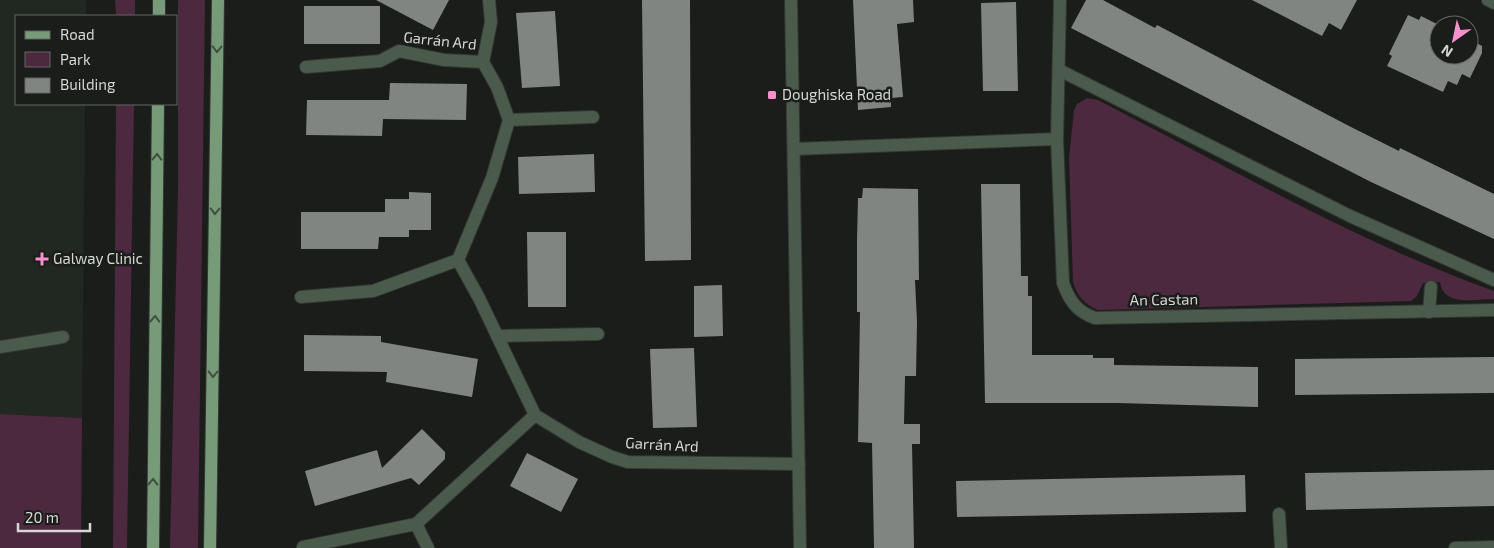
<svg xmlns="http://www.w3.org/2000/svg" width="1494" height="548" font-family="'Exo 2',sans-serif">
<rect width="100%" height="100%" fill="#1a1d1a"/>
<polygon fill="#202821" points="0,0 86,0 86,16 16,16 16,104 85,104 82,418 0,414"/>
<g fill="#4c293e">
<polygon points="115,0 135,0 135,16 116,16"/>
<polygon points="178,0 205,0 198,548 170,548 178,187"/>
<path d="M1087,98L1098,100C1228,167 1357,242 1494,291V299C1476,299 1443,307 1440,282L1423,283L1417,296L1411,301L1098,310C1084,304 1077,296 1073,282L1069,158L1074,110L1077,104Z"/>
<polygon points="116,104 134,104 127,548 113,548"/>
<polygon points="0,414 82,418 81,548 0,548"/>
</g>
<g fill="#818581">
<polygon points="376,0 449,0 433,30"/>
<polygon points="642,0 690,0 691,260 645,261"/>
<polygon points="853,0 913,0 914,22 897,24 903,97 891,98 891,107 858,110"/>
<polygon points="1086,0 1103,0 1155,28 1157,25 1349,126 1399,151 1400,148 1494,194 1494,239 1371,182 1071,28"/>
<polygon points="1252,0 1357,0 1341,30 1329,23 1322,36"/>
<polygon points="1016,2 1018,91 983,91 981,3"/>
<rect x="304" y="6" width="76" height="38"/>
<polygon points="555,11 560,86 522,88 516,13"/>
<polygon points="1408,15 1419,20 1421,16 1439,25 1439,55 1469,55 1469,39 1482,46 1482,53 1470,78 1462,74 1457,85 1448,81 1443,92 1387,66 1392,56 1389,54"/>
<polygon points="390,83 467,84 466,120 383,119 382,136 306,135 307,100 389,100"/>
<polygon points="594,154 595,192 519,194 518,157"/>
<polygon points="981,184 1020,184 1021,276 1028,276 1028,296 1032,296 1032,355 1093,355 1093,358 1114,358 1114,365 1258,367 1258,407 1118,403 985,403"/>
<polygon points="863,188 918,189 919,280 915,280 917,322 916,376 905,376 904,424 920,424 920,444 912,444 914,548 874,548 872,443 858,442 860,312 857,312 857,240 858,198 862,198"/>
<polygon points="409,192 431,193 431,230 409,230 409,237 379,237 378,249 301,249 301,212 385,212 385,199 409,199"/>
<polygon points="527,232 566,232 566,307 528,307"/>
<polygon points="722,285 723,336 694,337 694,286"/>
<polygon points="304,335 381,336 381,342 478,359 472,397 386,382 387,372 304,371"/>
<polygon points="694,348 697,427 653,428 650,349"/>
<polygon points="1494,357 1494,393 1295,395 1295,359"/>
<polygon points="422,429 445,452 445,459 419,485 411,478 315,506 305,471 377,450 382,468"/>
<polygon points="527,453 578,479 561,512 510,486"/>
<polygon points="1494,470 1494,506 1306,510 1305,473"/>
<polygon points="1245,475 1246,512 957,517 956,481"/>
</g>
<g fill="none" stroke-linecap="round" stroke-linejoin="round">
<g stroke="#343734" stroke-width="14">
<g id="minor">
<polyline points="489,0 491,22 483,62 497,87 509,120 492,178 458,260 479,298 535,415 579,442 612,457 628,462 799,464"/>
<polyline points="791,0 800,548"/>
<path d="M1060,0L1057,139L1063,283C1069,300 1077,312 1095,318L1494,310"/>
<polyline points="1488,0 1494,3"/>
<polyline points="306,67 380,61 399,51 444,60 483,62"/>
<polyline points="1059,70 1350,216 1494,280"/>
<polyline points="509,120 593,117"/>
<polyline points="794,149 1057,139"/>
<polyline points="301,297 373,291 458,260"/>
<polyline points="1429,312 1431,287"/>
<polyline points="497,336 598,334"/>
<polyline points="0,347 63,337"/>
<polyline points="1279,514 1281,548"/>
<polyline points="416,524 428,548"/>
<polyline points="303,547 416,524 535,415"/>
<polyline points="1455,548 1494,547"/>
</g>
</g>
<g stroke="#343734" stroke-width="14">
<g id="major">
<polyline points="159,16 159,0"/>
<polyline points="153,548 158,104"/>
<polyline points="210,548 218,0"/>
</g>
</g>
<use href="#minor" stroke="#4a5b4b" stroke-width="12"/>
<use href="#major" stroke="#779b79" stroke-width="12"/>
</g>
<defs><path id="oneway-chevron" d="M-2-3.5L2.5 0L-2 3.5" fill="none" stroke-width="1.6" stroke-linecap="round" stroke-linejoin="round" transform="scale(1.25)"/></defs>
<g stroke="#3f4f40">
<use href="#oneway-chevron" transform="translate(217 49) rotate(91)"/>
<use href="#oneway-chevron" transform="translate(157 157) rotate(-89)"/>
<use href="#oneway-chevron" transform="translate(215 211) rotate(91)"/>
<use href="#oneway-chevron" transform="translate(155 319) rotate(-89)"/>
<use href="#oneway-chevron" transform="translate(213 374) rotate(91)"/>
<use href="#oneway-chevron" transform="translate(153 482) rotate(-89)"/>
</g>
<g fill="#f790cd" stroke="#1a1d1a" stroke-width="2">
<rect x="767" y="90" width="10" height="10" rx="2.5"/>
<path d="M39.5 251.5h5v5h5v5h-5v5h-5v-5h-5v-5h5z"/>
</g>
<g text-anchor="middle" stroke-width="5" stroke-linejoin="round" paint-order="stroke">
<g font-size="15" fill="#d5d7d5" stroke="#1a1d1a">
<text transform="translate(440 41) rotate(6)" y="5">Garrán Ard</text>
<text transform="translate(1164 300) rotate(-1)" y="5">An Castan</text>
<text transform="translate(662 445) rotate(3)" y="5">Garrán Ard</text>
</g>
<g font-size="15" fill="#d5d7d5" stroke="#1a1d1a" text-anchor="start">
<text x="782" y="100">Doughiska Road</text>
<text x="53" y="264">Galway Clinic</text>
</g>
</g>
<rect x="15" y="15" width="162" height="90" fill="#1a1d1a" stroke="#656765"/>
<rect x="25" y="31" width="25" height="8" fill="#779b79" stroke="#656765"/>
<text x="60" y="40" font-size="15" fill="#d5d7d5">Road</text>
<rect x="25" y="52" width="25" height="15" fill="#4c293e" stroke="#656765"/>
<text x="60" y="65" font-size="15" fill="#d5d7d5">Park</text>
<rect x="25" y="78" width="25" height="15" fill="#818581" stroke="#656765"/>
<text x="60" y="90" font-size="15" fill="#d5d7d5">Building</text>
<g transform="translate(1454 40) rotate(213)"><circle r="24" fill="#1a1d1a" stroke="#656765"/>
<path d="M0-4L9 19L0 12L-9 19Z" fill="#f790cd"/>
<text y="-8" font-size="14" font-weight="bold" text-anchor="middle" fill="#d5d7d5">N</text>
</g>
<path d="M18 523v8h72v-8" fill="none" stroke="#d5d7d5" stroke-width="2.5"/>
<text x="25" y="523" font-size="15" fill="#d5d7d5" stroke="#1a1d1a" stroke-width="4" paint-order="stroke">20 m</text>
</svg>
